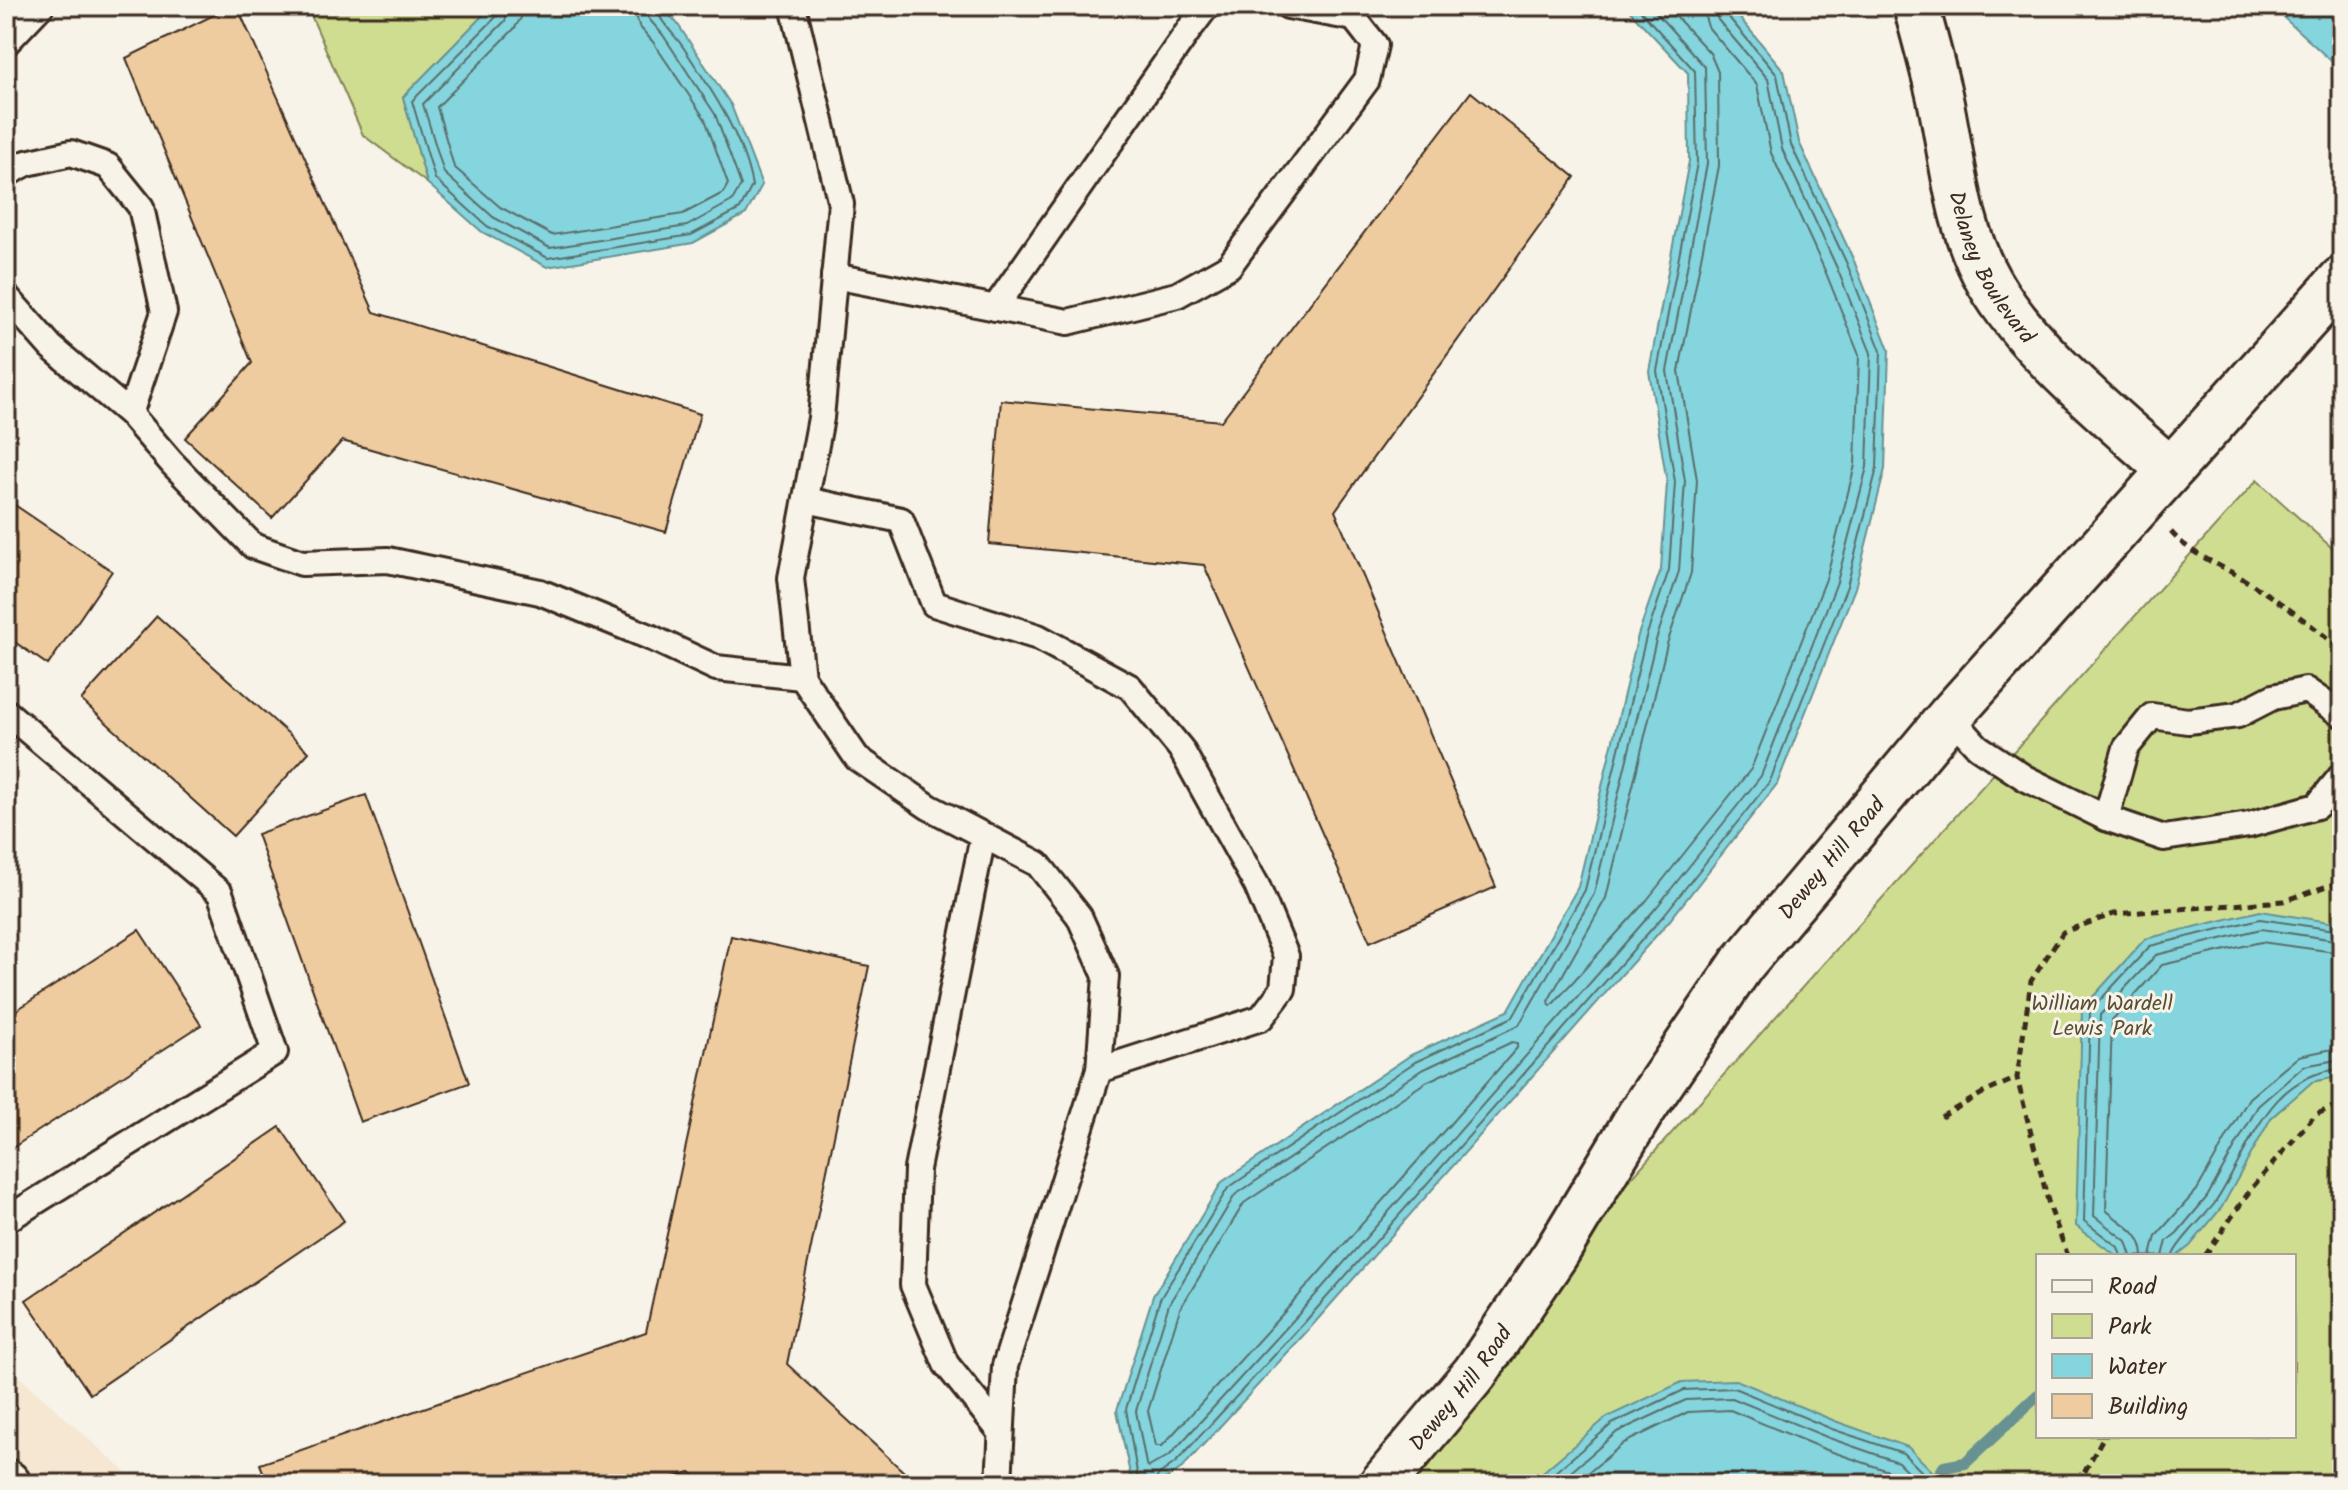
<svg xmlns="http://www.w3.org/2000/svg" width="2348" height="1490" font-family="Kalam,sans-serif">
<rect width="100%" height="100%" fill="#f7f3e8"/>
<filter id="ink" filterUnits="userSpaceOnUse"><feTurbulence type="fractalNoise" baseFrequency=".0125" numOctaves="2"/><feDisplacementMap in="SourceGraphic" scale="16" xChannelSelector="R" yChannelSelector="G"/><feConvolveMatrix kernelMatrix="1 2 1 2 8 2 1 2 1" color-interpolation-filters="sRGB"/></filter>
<g filter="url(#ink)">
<polygon fill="#f5e7d2" points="6,1365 139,1484 6,1484"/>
<g fill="#cfdd91" stroke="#858458" stroke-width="2" fill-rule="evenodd">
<polygon points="307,6 502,6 487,11 403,97 427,183 363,135"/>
<path d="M2257,480L2342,557V1484H1357ZM2038,1256H2294V1436H2038Z"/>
</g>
<g fill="#85d5de" stroke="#679191" stroke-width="2">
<polygon points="502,6 661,6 677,23 731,105 762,185 746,214 693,243 547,267 482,232 427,183 403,97 487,11"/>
<polygon points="1625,6 1730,6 1784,71 1799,142 1854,261 1889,350 1885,469 1855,588 1777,784 1670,920 1310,1328 1182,1468 1158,1484 1132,1484 1117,1410 1153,1296 1222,1182 1411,1055 1508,1011 1578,887 1638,635 1661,569 1667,483 1649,371 1689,161 1688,73"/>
<polygon points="2295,6 2331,6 2342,16 2342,64 2339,68 2284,18"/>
<polygon points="2260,911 2342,924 2342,1076 2312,1082 2271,1118 2222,1207 2190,1246 2177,1256 2117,1256 2076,1226 2082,1009 2145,939"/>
<polygon points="1736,1380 1835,1421 1908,1447 1945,1484 1529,1484 1607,1417 1682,1382"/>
</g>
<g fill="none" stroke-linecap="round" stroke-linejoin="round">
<g stroke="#596e6b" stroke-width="2">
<path d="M500,6L498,15L412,101L435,179L487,226L548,258L691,235L740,209L752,186C743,136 711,89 683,47C675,35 658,20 656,6"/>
<polyline points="510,6 505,21 423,104 444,173 493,217 550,248 687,226 732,201 741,185 715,114 663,35 649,19 646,6"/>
<polyline points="522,6 521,18 514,29 437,107 454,167 500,207 552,235 683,214 723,193 728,184 705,119 653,42 639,26 634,6"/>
<polyline points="1650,6 1705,67 1707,164 1667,371 1685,481 1679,571 1656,640 1594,894 1519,1025 1420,1071 1235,1195 1169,1304 1136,1411 1146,1464 1149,1467 1170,1455 1297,1316 1656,908 1761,776 1837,582 1867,467 1871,353 1837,268 1782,149 1768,79 1718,20 1714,6"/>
<polyline points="1666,6 1710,53 1718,72 1719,166 1679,371 1697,480 1691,573 1667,644 1606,898 1548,1001 1551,1006 1647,900 1751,769 1826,579 1855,465 1859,355 1826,273 1771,153 1757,85 1708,27 1702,6"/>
<polygon points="1512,1042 1517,1043 1517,1048 1288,1308 1162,1446 1156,1446 1148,1411 1180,1309 1244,1203 1426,1082"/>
<polyline points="2121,1256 2118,1247 2084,1221 2090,1011 2150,946 2260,919 2342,931"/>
<polyline points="2131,1256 2126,1241 2094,1216 2100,1015 2156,955 2261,929 2342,941"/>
<path d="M2143,1256C2142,1231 2122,1225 2106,1210L2112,1020L2162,965L2261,942L2342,953"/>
<polyline points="2151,1256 2156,1236 2197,1190 2249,1098 2299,1056 2342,1047"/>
<polyline points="2163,1256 2167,1241 2177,1233 2207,1197 2258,1106 2304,1066 2342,1059"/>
<path d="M2173,1256C2174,1246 2206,1215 2215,1203C2250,1151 2266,1074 2342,1069"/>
<polyline points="1139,1484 1126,1409 1160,1299 1228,1188 1415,1062 1513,1017 1585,890 1646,637 1669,570 1675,482 1657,371 1697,163 1695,71 1636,6"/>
<polyline points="1155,1484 1158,1475 1176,1462 1304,1323 1664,915 1770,781 1847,586 1877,468 1881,351 1847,264 1791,145 1777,75 1726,14 1724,6"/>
<polyline points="1541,1484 1612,1424 1684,1390 1734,1388 1832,1429 1903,1453 1934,1484"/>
<polyline points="1557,1484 1617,1432 1686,1400 1732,1398 1829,1438 1898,1462 1920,1484"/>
<polyline points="1575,1484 1624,1443 1688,1412 1730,1410 1824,1449 1891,1472 1903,1484"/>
</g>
<polyline stroke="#679191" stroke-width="12" points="1938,1477 1944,1467 1965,1463 2038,1395"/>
</g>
<g fill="#efcca0" stroke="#3b2a1e" stroke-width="2">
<polygon points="232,6 237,6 374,312 700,414 666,532 342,441 272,518 185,438 252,363 126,58"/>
<polygon points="1471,92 1575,177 1335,511 1496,887 1370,942 1204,565 989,544 1001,400 1221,421"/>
<polygon points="6,499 112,571 48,665 6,636"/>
<polygon points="157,616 309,752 233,836 81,700"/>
<polygon points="366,795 469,1083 360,1122 257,834"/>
<polygon points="139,930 201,1025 6,1152 6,1017"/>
<polygon points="731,936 869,966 787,1364 917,1484 703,1484 690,1472 655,1484 268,1484 260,1464 646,1332"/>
<polygon points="280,1127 344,1221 90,1394 26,1300"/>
</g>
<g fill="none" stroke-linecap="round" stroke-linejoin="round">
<g stroke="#3b2a1e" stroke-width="30">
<g id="service">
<polyline points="793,6 841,204 821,418 791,578 802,677 857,758 929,807 1038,864 1079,916 1106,976 1099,1070 1005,1366 999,1484"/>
<polyline points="6,43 41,6"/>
<polyline points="6,174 27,163 71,153 108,166 141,207 164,312 130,414"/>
<polyline points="834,276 1068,322 1177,295 1229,266 1367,80 1375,45 1354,18 1288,6"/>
<polyline points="6,296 51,347 130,414 172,463 253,546 302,563 388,560 540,592 652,638 716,668 802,677"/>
<polyline points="995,308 1191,27 1206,7 1209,6"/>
<polyline points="806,500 901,520 934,604 1038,637 1130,687 1181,749 1257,886 1286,956 1283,989 1261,1018 1099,1070"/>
<polyline points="6,712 220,893 275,1052 6,1220"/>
<polyline points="1950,716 1978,747 2025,778 2106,818 2164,838 2249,825 2317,806 2342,775"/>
<polyline points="2106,818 2126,748 2152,716 2188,721 2238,715 2273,697 2306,690 2342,715"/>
<polyline points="983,836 917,1169 913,1285 946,1364 1000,1431"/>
</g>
</g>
<g stroke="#3b2a1e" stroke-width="50">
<g id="minor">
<path id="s1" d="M1916,6C1924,35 1932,65 1939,94C1953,158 1956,224 1989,282C2029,352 2110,416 2170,470"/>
</g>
</g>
<g stroke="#3b2a1e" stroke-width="50">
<g id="tertiary">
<polyline points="6,1482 8,1484"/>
<path id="s2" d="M1382,1484L1475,1373L1555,1255L1640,1114L1742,964L1950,716L2342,279"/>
</g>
</g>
<g stroke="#3b2a1e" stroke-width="5" stroke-dasharray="8 6" stroke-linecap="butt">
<path d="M2171,532C2191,555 2219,564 2245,580C2279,601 2311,624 2342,650"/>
<polyline points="1941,1117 1981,1094 2017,1078"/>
<polyline points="2068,1256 2049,1205 2017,1078 2031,981 2063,932 2114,914 2284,901 2342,881"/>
<polyline points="2205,1256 2251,1189 2315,1115 2342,1103"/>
<polyline points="2078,1484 2104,1436"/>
</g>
<use href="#service" stroke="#f7f3e8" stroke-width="24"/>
<use href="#minor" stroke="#f7f3e8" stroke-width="44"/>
<use href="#tertiary" stroke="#f7f3e8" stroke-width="44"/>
</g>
</g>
<g text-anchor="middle" stroke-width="6" stroke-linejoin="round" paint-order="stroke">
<g font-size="22" fill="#3b2a1e" stroke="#f7f3e8">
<text dy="8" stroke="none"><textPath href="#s1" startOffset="274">Delaney Boulevard</textPath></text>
<text dy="8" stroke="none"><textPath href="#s2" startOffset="772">Dewey Hill Road</textPath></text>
<text dy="8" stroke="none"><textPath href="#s2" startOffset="124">Dewey Hill Road</textPath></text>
</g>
<g font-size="22" fill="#594e35" stroke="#f7f3e8">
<text x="2102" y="1010">William Wardell<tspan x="2102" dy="25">Lewis Park</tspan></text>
</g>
</g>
<rect width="2348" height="1490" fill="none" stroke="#f7f3e8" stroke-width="32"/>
<rect x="16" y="16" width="2316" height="1458" fill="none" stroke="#3b2a1e" stroke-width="3" filter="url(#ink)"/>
<rect x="2036" y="1254" width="260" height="184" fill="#f7f3e8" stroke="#aca397" stroke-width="2"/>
<rect x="2052" y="1280" width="40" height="12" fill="#f7f3e8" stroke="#aca397" stroke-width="2"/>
<text x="2108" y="1294" font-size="24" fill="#3b2a1e">Road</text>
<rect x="2052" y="1314" width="40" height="24" fill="#cfdd91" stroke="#aca397" stroke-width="2"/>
<text x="2108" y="1334" font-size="24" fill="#3b2a1e">Park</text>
<rect x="2052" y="1354" width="40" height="24" fill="#85d5de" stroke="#aca397" stroke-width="2"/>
<text x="2108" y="1374" font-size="24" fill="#3b2a1e">Water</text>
<rect x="2052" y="1394" width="40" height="24" fill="#efcca0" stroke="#aca397" stroke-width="2"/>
<text x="2108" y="1414" font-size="24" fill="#3b2a1e">Building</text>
</svg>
